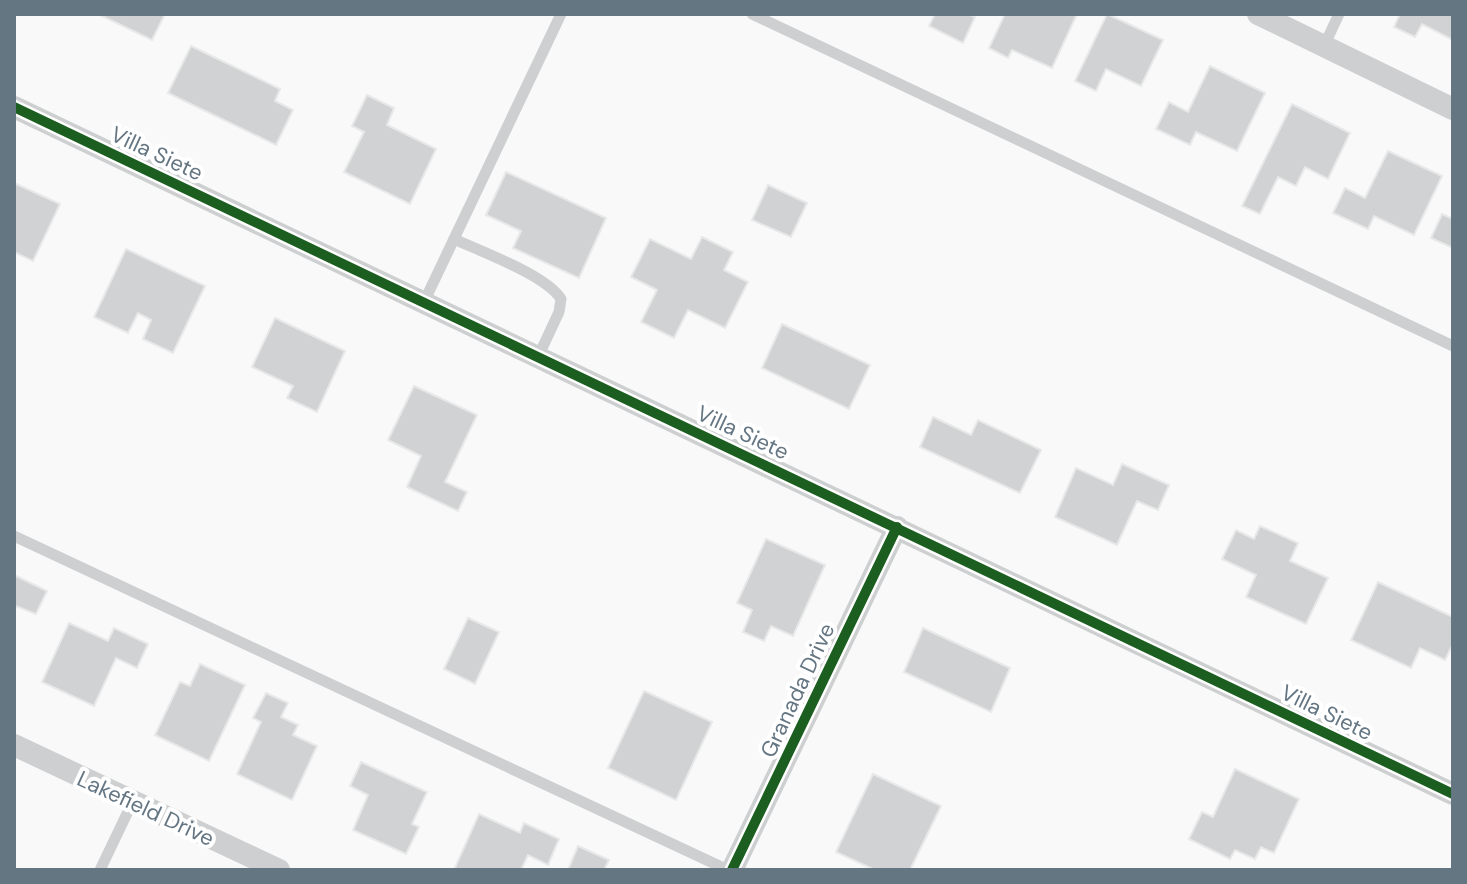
<svg xmlns="http://www.w3.org/2000/svg" width="1467" height="884" font-family="'DM Sans',sans-serif">
<rect width="100%" height="100%" fill="#f9f9f9"/>
<g fill="#d0d2d3" stroke="#e8e8e8" stroke-width="2">
<polygon points="98,14 165,14 152,40"/>
<polygon points="935,14 968,14 975,17 963,43 929,26"/>
<polygon points="1005,14 1077,14 1052,68 1012,50 1008,58 989,48"/>
<polygon points="1107,14 1163,40 1141,86 1106,69 1096,91 1075,81"/>
<polygon points="1400,14 1453,14 1453,40 1422,24 1415,37 1394,27"/>
<polygon points="191,46 280,89 275,101 293,110 276,145 168,93"/>
<polygon points="1210,66 1265,93 1237,151 1196,132 1190,145 1156,129 1169,102 1188,112"/>
<polygon points="367,95 394,108 387,125 436,149 410,204 344,172 364,132 352,126"/>
<polygon points="1292,104 1350,133 1328,179 1305,167 1296,186 1278,177 1260,214 1242,206"/>
<polygon points="1388,151 1442,176 1414,235 1374,216 1368,229 1333,213 1345,188 1365,198"/>
<polygon points="506,172 606,218 579,278 513,248 521,231 486,215"/>
<polygon points="14,183 60,204 33,261 14,252"/>
<polygon points="768,185 807,203 791,237 752,220"/>
<polygon points="1442,214 1453,219 1453,248 1431,238"/>
<polygon points="702,237 733,252 724,270 748,282 725,328 688,310 674,338 641,322 657,290 631,277 650,239 691,259"/>
<polygon points="126,249 205,286 173,353 143,339 151,320 138,313 128,333 94,317"/>
<polygon points="275,318 345,351 317,412 287,398 293,386 252,367"/>
<polygon points="782,324 870,365 849,409 762,368"/>
<polygon points="414,386 477,415 445,482 467,492 458,511 407,487 421,456 388,440"/>
<polygon points="933,417 971,435 978,420 1041,450 1020,493 920,447"/>
<polygon points="1122,464 1169,485 1158,510 1137,501 1117,545 1055,517 1076,468 1113,485"/>
<polygon points="1260,526 1298,543 1290,561 1328,578 1306,624 1246,597 1256,575 1222,559 1236,530 1254,539"/>
<polygon points="766,539 825,565 793,636 771,626 764,641 743,632 752,610 737,603"/>
<polygon points="14,575 47,591 36,614 16,606 14,611"/>
<polygon points="1378,582 1453,617 1453,644 1445,660 1420,648 1411,668 1351,640"/>
<polygon points="468,618 499,632 475,684 444,669"/>
<polygon points="69,623 108,641 114,628 148,644 137,668 116,658 94,706 42,682"/>
<polygon points="923,628 1010,668 991,712 904,672"/>
<polygon points="200,664 245,685 209,761 155,735 180,682 190,686"/>
<polygon points="644,691 712,722 676,800 608,768"/>
<polygon points="266,693 288,703 281,717 298,725 293,735 317,746 292,800 237,774 261,722 253,718"/>
<polygon points="361,762 427,792 412,824 419,827 406,854 353,830 368,795 350,786"/>
<polygon points="1235,769 1299,799 1274,853 1261,847 1255,859 1235,850 1230,859 1189,839 1202,812 1213,817"/>
<polygon points="873,774 941,806 910,870 875,870 836,852"/>
<polygon points="479,814 520,833 524,823 559,839 548,865 528,855 521,870 454,870"/>
<polygon points="578,846 609,860 604,870 568,870"/>
</g>
<g fill="none" stroke-linecap="round" stroke-linejoin="round">
<g stroke="#cecfd0" stroke-width="11">
<polyline points="752,14 1453,346"/>
<polyline points="1324,46 1339,14"/>
<path d="M454,239C482,252 546,275 561,299L559,312L538,357"/>
<polyline points="424,302 561,14"/>
<polyline points="14,536 728,870"/>
<polyline points="100,870 133,801"/>
</g>
<g stroke="#cecfd0" stroke-width="22">
<polyline points="1258,14 1453,109"/>
<polyline points="14,107 1453,794"/>
<polyline points="14,745 279,870"/>
<polyline points="732,870 897,527"/>
</g>
<g stroke="#fff" stroke-width="15">
<g id="cycleway">
<polyline points="14,107 1453,794"/>
<polyline points="732,870 897,527"/>
</g>
</g>
<use href="#cycleway" stroke="#1b5e20" stroke-width="10"/>
</g>
<g text-anchor="middle" stroke-width="8" stroke-linejoin="round" paint-order="stroke">
<g font-size="22" fill="#657683" stroke="#fff">
<text transform="translate(157 153) rotate(25)" y="8">Villa Siete</text>
<text transform="translate(743 432) rotate(25)" y="8">Villa Siete</text>
<text transform="translate(797 690) rotate(-65)" y="8">Granada Drive</text>
<text transform="translate(1327 712) rotate(26)" y="8">Villa Siete</text>
<text transform="translate(146 808) rotate(25)" y="8">Lakefield Drive</text>
</g>
</g>
<rect width="1467" height="884" fill="none" stroke="#657683" stroke-width="32"/>
</svg>
